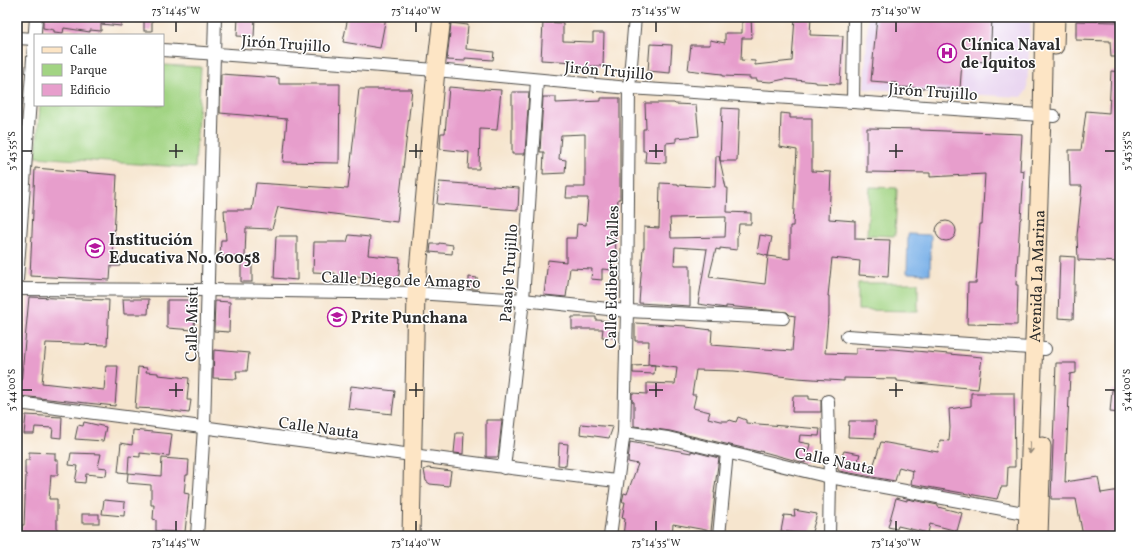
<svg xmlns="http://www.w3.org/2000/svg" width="1137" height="553" font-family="Vollkorn,serif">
<rect width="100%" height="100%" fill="#fff"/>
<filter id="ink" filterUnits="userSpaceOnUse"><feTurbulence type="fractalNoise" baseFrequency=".025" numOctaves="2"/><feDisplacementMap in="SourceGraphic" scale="8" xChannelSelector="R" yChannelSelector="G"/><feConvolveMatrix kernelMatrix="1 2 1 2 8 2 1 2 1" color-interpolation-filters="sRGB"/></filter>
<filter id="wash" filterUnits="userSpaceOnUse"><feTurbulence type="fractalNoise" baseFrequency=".012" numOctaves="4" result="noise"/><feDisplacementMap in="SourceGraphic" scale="16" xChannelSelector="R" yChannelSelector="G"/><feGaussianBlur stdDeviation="0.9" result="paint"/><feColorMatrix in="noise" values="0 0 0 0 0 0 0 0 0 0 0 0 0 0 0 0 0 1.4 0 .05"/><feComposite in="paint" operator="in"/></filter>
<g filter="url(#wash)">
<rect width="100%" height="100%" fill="#f6e5ce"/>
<polygon fill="#e7d2ef" points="868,17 1031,17 1027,90 1022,97 864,89"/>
<g fill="#a2d483" stroke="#668057">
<polygon points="163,65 201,67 195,168 36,157 40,105 163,105"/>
<polygon points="870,187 897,188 895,236 867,235"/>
<polygon points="858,283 918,283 918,311 858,310"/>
</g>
<polygon fill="#79b0e8" stroke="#526e8a" points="908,234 931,235 930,274 907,273"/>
<g id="blocks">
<g fill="#e79ecc" fill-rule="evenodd">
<polygon points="43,17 122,17 121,26 101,24 101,31 90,30 90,32 64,28 63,33 54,32 54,30 43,28"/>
<rect x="144" y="17" width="8" height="14"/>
<polygon points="238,17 255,17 254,37 237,36"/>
<polygon points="348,17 386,17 380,48 343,42"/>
<polygon points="742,17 751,17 752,38 742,38 741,60 755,61 755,65 792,61 795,17 811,17 810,35 843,36 840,84 816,83 816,82 785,79 771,82 757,81 757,79 750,79 750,77 722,76 722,74 688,70 691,45 710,45 710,40 725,43 725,33 742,33"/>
<polygon points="877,17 992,18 990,62 962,61 960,89 924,87 924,88 897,87 897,83 871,81"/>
<polygon points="1076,21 1120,22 1120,57 1111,57 1110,41 1076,40"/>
<polygon points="543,22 563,23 563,41 593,42 593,33 604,33 603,66 591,66 591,69 575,69 575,62 541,60"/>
<polygon points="451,23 468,25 466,49 494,52 493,60 465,58 465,61 447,60"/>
<polygon points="650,44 672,45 670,73 648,71"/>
<polygon points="1111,71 1120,72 1120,187 1119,187 1118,216 1120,216 1120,262 1078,260 1077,235 1082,186 1070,186 1069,150 1081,150 1086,111 1109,113"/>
<polygon points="221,74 279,78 279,84 340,84 339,163 283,162 287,119 220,113"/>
<polygon points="449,87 484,90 484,89 501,90 497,130 480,129 479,169 468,169 469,152 440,149 441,133 445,133"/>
<polygon points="359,89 412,89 397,222 278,207 272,229 246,228 245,257 220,256 221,240 226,240 224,210 252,210 256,183 348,189"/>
<polygon points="512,92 529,92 525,154 512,154"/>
<polygon points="543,97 556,97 556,103 601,101 601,98 620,98 620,199 618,199 615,233 616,255 614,255 614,270 602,269 602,280 591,279 592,269 570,268 566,297 544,295 548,260 566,262 566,238 576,238 577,224 586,225 588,198 566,198 567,187 585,187 585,134 561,135 559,159 566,160 565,173 543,174 544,152 540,152"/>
<polygon points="645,103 674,103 675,104 696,105 699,136 676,138 676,142 666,143 666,163 645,162 646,151 643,151 643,129 646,129"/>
<polygon points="722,108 739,109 737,161 720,161"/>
<path d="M781,113L790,114V118H812V171L831,172L829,219L855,221V239L890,240L888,277L859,275L860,261L832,258L828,296H829V317H828L825,353L856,354V348L893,349L982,357L978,389L897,381V379L844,378V381L797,378L734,371L696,370L692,395H696L693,408L710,412L708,418L720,421H729L730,420L736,422L738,417L746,420V423L820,429L819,436L800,435L799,442L810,444L805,463L760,451V452L670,431L634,426V402L632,401V393L647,394V383L675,384L677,368L648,364L649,341H635V323L686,326V327L712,330L711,345L792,351L795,316L790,315L787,312L726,306V308L698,304L707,249L675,247L674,265H690V306L639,303L643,248H644V227L659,228L660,183L678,184V185L715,187L716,156H719L726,188H728L727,212L751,213V224H739L738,235H737V250L720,248V250L716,249L709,277L765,284L768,256L790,259V226H793L797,150L780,147ZM726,217L725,237L671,238L670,218Z"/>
<polygon points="867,128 920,129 920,130 1022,134 1020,171 1024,170 1021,219 1020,220 1016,285 1018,285 1017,325 967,324 968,283 976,283 980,224 982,224 985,174 930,177 930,173 867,172"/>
<polygon points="35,168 117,175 113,257 120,257 120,266 111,266 110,280 30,276"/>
<polygon points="439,182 519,188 518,210 437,204"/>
<circle cx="946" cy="231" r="10"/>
<polygon points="349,235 370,237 368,255 400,258 399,275 394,279 352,277 352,279 337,278 335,273 313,272 314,242 347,242"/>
<polygon points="760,235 772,237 768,256 757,253"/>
<polygon points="276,236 297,236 297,280 274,278"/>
<polygon points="439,243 453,245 452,254 430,252 431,244 439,244"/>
<polygon points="1060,256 1075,257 1073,319 1058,318"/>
<rect x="241" y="259" width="11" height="23"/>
<polygon points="469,277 477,278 477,289 469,289"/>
<polygon points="29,297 109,300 107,345 46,343 42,383 104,390 106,366 118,366 115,406 20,396"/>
<polygon points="123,299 149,299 148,314 124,314"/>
<polygon points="167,300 195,300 194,330 167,328"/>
<polygon points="215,301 230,302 229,332 214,331"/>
<polygon points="572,317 596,317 596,320 614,321 614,338 602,337 603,329 572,329"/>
<polygon points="214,350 249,353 247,371 236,371 237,379 213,378"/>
<polygon points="1056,363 1076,363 1076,373 1070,374 1065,482 1098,477 1101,493 1120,490 1120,536 1113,536 1112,533 1094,536 1083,536 1076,499 1051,499"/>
<polygon points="655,365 654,374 633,373 633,366"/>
<polygon points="138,367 147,368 146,372 158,373 158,375 189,378 187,400 191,400 189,413 157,409 135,408"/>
<polygon points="351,386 395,391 392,414 348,409"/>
<polygon points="1112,390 1120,391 1120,413 1110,412"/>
<polygon points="971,393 1014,393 1015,467 1008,467 1007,487 1001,487 997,499 911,484 913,471 899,467 895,481 839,471 837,467 844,451 860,454 857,464 873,467 881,442 938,452 940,440 949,441 950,428 949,409 971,406"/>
<polygon points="793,396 809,396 809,399 821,400 821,412 792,412"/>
<polygon points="26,415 62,417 61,438 52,437 53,428 35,427 34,434 24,434"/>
<polygon points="486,420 502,420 498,457 486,457"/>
<polygon points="849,421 876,421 875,438 848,437"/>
<polygon points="84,422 106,427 103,441 75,439 78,425 83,426"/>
<polygon points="581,424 613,427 609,438 580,434"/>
<polygon points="133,430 172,434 169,456 140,453 140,457 129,456 128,473 118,472 121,443 132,445"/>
<polygon points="456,433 464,433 463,454 454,453"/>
<polygon points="630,442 691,453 691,451 719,458 714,493 715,493 711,531 673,524 672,536 623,536 625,519 622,518 625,502 622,502 624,493 627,494 638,464 628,462"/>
<polygon points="559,443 568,444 566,466 558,465"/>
<polygon points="29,452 55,453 55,460 58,460 58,475 51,475 49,499 57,499 57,536 22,536 22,525 24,525 26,474 25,474 25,460 29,460"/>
<polygon points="71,453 101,454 98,467 107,468 106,476 86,474 85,483 75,482 78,466 69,465"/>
<polygon points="162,458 189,460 188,475 186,475 184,493 189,494 185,532 156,531 156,520 153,519 154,505 151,505 151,485 127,483 128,473 161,476"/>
<polygon points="428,468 451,471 449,486 430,484 426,481 424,470"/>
<polygon points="896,498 907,501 907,499 938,505 938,507 962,513 957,531 930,524 928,533 898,526 897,529 888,527"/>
<polygon points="104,500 125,502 124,516 102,514"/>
<polygon points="794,510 817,514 811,535 781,531 784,515 795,516"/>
<rect x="82" y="514" width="17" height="9"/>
</g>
</g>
</g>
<g filter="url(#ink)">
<use href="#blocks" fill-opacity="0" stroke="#494743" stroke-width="1"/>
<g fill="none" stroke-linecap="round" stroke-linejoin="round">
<g stroke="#494743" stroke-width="14">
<g id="minor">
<polyline points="17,38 35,39"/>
<polyline points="163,50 436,70 629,88 853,102 1054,116"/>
<polyline points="853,102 854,17"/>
<polyline points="17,280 36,17"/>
<polyline points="17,289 208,290 416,293 523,300 627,311 783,318"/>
<polyline points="847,336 1045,349"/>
<polyline points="828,401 830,477 829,536"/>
<path d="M17,403C217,428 416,457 616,481"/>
<polyline points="624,432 668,438 830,477 1034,515"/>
<polyline points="504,468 523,300 537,80"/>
<polyline points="197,536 204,427 215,17"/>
<polyline points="610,536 624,432 627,311 629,88 635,17"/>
<polyline points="719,536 727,452"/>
</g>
</g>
<g stroke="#494743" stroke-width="19">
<g id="secondary">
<polyline points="1055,46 1056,17"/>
<polyline points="411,536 416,293 436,70 442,17"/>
<path id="s1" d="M1027,536L1042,116L1044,17"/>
<polyline points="1039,536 1042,446"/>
</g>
</g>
<use href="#minor" stroke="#fff" stroke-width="12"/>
<use href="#secondary" stroke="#fde5c5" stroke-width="17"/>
</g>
<defs><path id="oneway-shaft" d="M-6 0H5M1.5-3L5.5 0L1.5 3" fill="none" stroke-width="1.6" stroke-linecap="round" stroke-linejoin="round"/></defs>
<use stroke="#948878" href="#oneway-shaft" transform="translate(1030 448) rotate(92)"/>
</g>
<path fill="none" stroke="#2b2b2b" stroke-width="1.5" d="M176,22V32M416,22V32M656,22V32M896,22V32M176,144V158M416,144V158M656,144V158M896,144V158M22,151H32M169,151H183M409,151H423M649,151H663M889,151H903M1105,151H1115M176,383V397M416,383V397M656,383V397M896,383V397M22,390H32M169,390H183M409,390H423M649,390H663M889,390H903M1105,390H1115M176,521V531M416,521V531M656,521V531M896,521V531"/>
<defs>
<g id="hospital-ring" transform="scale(1)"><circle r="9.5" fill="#fff" stroke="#b5179e" stroke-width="1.5"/><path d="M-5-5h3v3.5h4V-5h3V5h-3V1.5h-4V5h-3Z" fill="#b5179e"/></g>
<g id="school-ring" transform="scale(1)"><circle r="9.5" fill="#fff" stroke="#b5179e" stroke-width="1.5"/><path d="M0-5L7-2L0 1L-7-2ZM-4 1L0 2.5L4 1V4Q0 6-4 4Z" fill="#b5179e"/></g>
</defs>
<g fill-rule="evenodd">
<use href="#hospital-ring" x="947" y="53"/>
<use href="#school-ring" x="95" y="248"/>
<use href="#school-ring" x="337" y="317"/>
</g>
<g text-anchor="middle" stroke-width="3" stroke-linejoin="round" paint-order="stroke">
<g font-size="16" fill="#2b2b2b" stroke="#fff">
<text transform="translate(286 43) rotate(4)" y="6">Jirón Trujillo</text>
<text transform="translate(609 70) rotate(5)" y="6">Jirón Trujillo</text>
<text transform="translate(933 91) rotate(4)" y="6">Jirón Trujillo</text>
<text transform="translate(508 273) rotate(-86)" y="6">Pasaje Trujillo</text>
<text transform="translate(611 277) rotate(-89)" y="6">Calle Ediberto Valles</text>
<text dy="6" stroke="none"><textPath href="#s1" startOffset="260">Avenida La Marina</textPath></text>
<text transform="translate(401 279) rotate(2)" y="6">Calle Diego de Amagro</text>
<text transform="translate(191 324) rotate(-89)" y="6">Calle Misti</text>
<text transform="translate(319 427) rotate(8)" y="6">Calle Nauta</text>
<text transform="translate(835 460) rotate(12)" y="6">Calle Nauta</text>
</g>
<g font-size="16" font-weight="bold" fill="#2b2b2b" stroke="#fff" text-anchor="start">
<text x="961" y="50">Clínica Naval<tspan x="961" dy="18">de Iquitos</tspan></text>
<text x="109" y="245">Institución<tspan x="109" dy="18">Educativa No. 60058</tspan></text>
<text x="351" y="323">Prite Punchana</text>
</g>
</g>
<rect width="1137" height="553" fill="none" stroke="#fff" stroke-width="44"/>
<rect x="34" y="34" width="130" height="72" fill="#ffffff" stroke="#aaaaaa"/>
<rect x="42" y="47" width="20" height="6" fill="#fde5c5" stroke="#aaaaaa"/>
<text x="70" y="54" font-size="12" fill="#2b2b2b">Calle</text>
<rect x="42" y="64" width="20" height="12" fill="#a2d483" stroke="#aaaaaa"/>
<text x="70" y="74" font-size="12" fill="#2b2b2b">Parque</text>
<rect x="42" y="84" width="20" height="12" fill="#e79ecc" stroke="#aaaaaa"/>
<text x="70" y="94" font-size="12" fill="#2b2b2b">Edificio</text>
<rect x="22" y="22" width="1093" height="509" fill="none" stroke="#2b2b2b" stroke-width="1.5"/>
<g font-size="10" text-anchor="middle" fill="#2b2b2b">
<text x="176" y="14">73°14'45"W</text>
<text x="416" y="14">73°14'40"W</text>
<text x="656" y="14">73°14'35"W</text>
<text x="896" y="14">73°14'30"W</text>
<text transform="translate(11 151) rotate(-90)" y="4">3°43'55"S</text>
<text transform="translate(1126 151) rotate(-90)" y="4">3°43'55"S</text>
<text transform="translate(11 390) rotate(-90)" y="4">3°44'00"S</text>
<text transform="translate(1126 390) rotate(-90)" y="4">3°44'00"S</text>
<text x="176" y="546">73°14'45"W</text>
<text x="416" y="546">73°14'40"W</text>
<text x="656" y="546">73°14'35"W</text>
<text x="896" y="546">73°14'30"W</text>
</g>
</svg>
